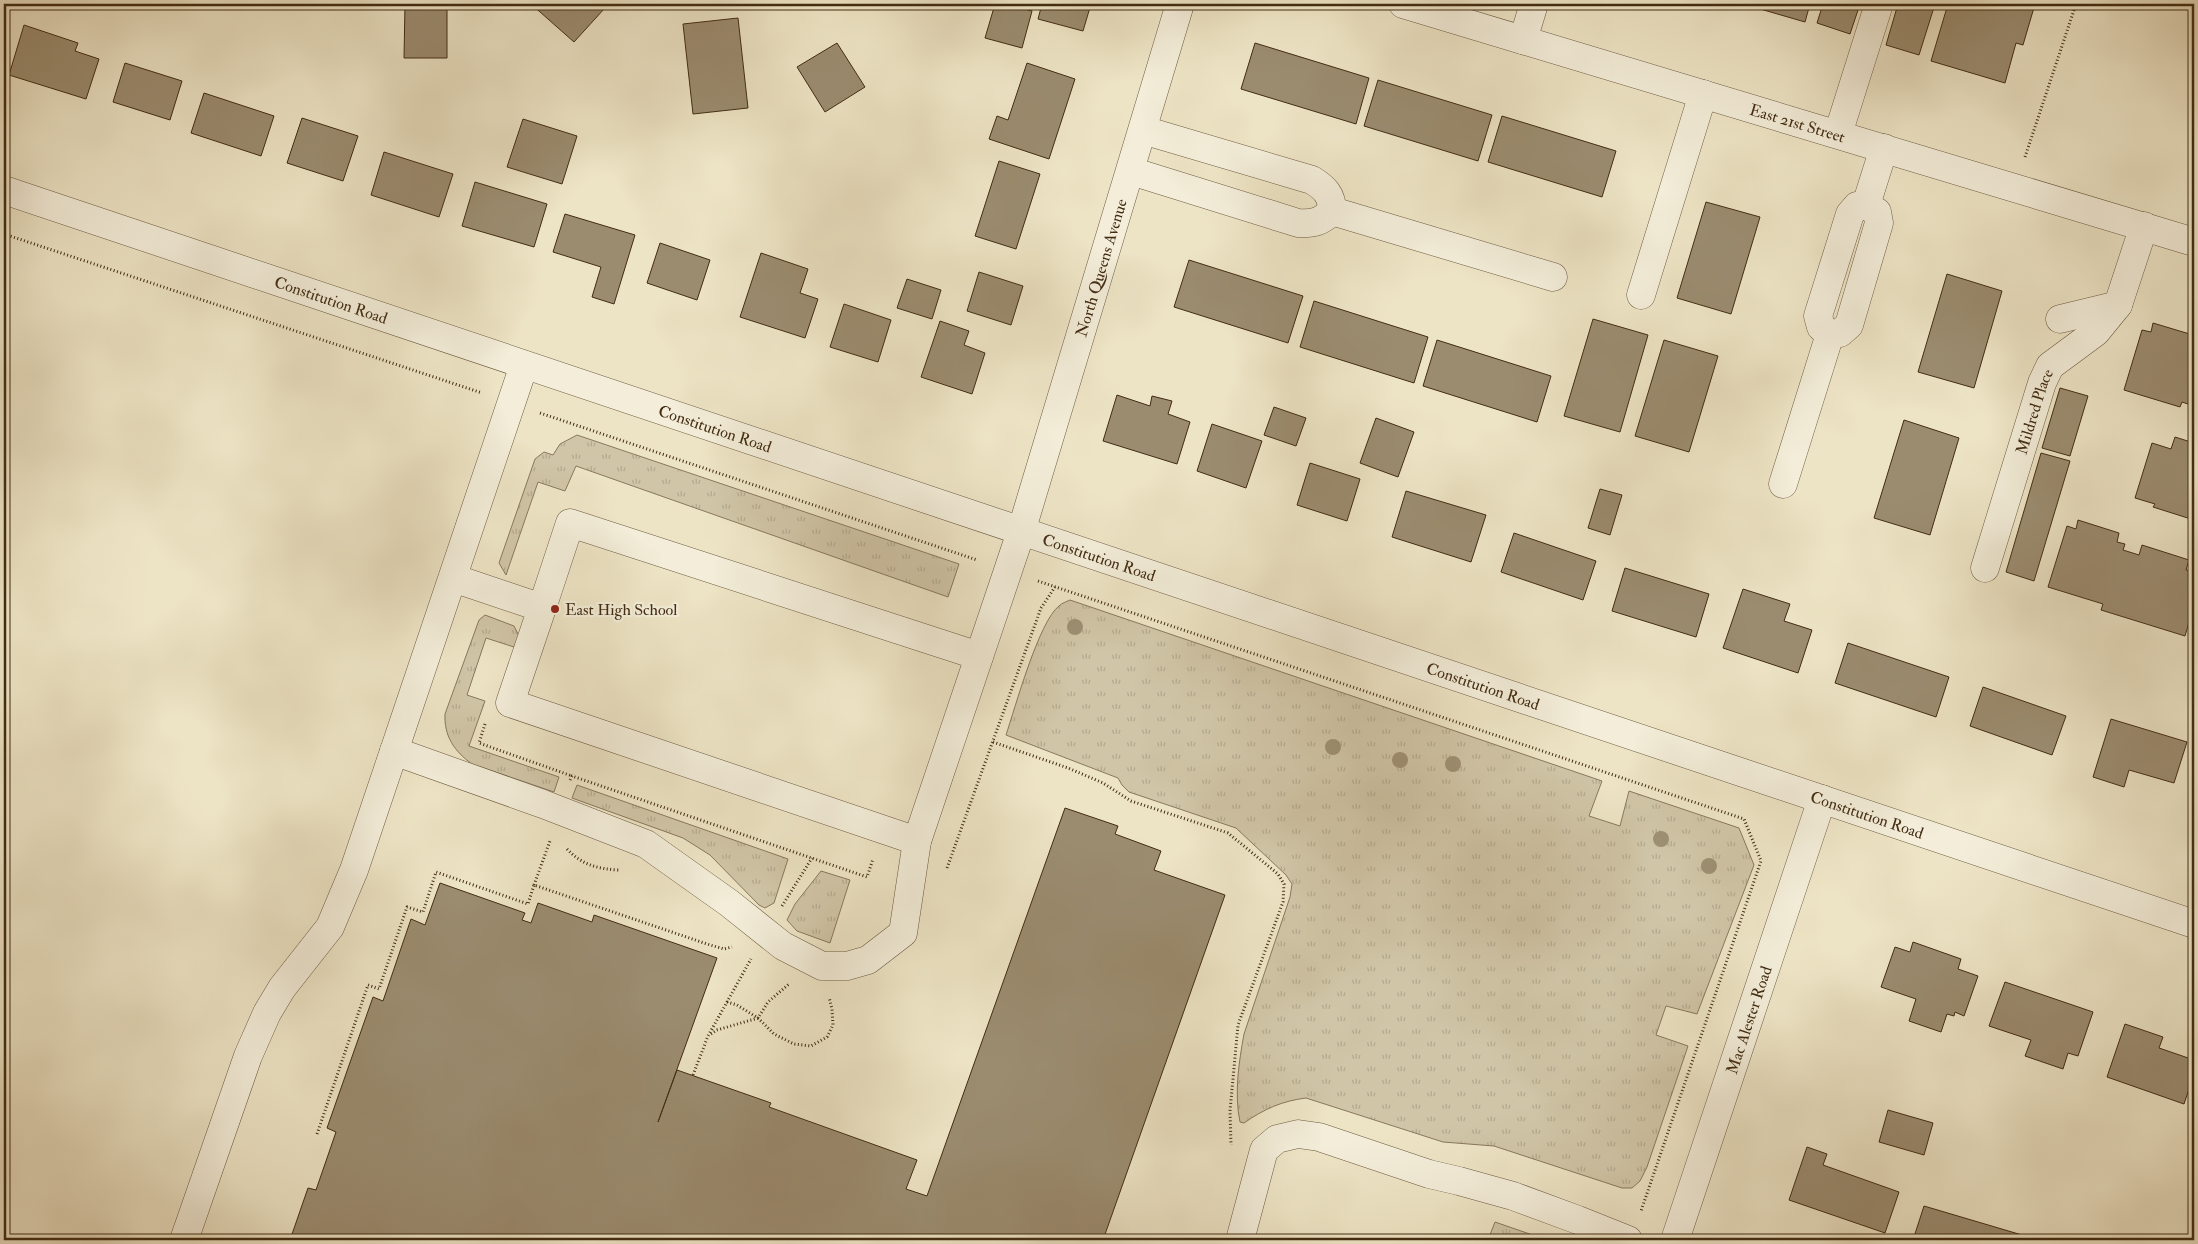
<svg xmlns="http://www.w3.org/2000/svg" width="2198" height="1244" font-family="'IM FELL Double Pica',serif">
<defs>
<pattern id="grass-tufts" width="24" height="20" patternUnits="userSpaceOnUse" patternTransform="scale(1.25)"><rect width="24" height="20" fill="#d0c5a7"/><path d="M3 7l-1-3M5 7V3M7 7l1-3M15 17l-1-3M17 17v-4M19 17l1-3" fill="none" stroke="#b4a98f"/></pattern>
</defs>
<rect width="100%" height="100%" fill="#ede4c5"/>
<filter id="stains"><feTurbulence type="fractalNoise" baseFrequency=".004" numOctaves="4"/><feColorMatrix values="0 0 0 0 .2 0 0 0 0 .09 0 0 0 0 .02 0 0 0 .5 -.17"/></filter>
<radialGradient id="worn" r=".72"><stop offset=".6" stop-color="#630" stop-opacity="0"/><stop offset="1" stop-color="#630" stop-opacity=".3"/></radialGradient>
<g fill="url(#grass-tufts)" stroke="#89785d">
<polygon points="577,435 959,564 948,597 576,466 565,491 538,482 506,575 499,563 535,459 544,452 553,455 560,444"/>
<path d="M1070,600L1602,781L1589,816L1620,826L1629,791L1739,828L1754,865L1697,1014L1666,1006L1656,1035L1688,1046L1647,1167L1640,1181L1632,1188H1622L1494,1146L1443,1142L1306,1098C1282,1101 1264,1109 1244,1123L1240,1122C1234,1094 1239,1061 1244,1034L1290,897L1292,884L1286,875L1236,828L1129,792L1122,785L1118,778L1006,735C1015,708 1039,621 1059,606C1062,603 1066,602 1070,600Z"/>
<path d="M485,615L514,626L519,636L514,647L486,638L467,695L485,701L469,746L559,777L554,792L472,764C454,751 444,736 445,714L479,620Z"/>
<polygon points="577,785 788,859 774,903 765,908 759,905 710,855 683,838 572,798"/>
<polygon points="821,871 850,880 830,943 797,931 787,920 795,904"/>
<polygon points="1495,1222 1547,1240 1488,1240"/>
</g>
<g fill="#9b8c70" stroke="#422c13">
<polygon points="405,4 447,4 447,58 404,58"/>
<polygon points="531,4 599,4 604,9 574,42"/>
<polygon points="995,4 1005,4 1032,11 1022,48 985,38"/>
<polygon points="1042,4 1091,4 1083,31 1038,19"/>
<polygon points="1743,4 1810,4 1805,22"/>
<polygon points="1823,4 1860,4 1850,34 1817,23"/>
<polygon points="1898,4 1935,4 1919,55 1886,45"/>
<polygon points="1948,4 2035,4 2023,45 2016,43 2005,83 1931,61"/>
<polygon points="738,18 748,108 693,114 683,24"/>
<polygon points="24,25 78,43 75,51 99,59 86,99 9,75"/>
<polygon points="837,43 865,87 825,112 797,67"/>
<polygon points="1255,43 1369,78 1356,124 1241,89"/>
<polygon points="125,63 182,81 170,120 113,102"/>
<polygon points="1027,63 1075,79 1049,159 989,139 997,116 1008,120"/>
<polygon points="1378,80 1492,115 1478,161 1364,126"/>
<polygon points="204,93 274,116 261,156 191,133"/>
<polygon points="1502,116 1616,151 1602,197 1488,162"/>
<polygon points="302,118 358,136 343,181 287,163"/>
<polygon points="523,119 577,136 562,184 507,167"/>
<polygon points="384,152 453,174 439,217 371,195"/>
<polygon points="999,161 1040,174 1016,249 975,236"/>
<polygon points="475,182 547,204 534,247 462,226"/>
<polygon points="1706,202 1760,217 1731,314 1677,298"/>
<polygon points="565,214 635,235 614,304 592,297 601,267 553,252"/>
<polygon points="660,243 710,260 697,300 647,283"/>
<polygon points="761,253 808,269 800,293 818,299 805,338 740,317"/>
<polygon points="1189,260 1303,296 1288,343 1174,307"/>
<polygon points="979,272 1023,286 1011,325 967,311"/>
<polygon points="1947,274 2002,291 1974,388 1918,372"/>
<polygon points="907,279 941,290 932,319 897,308"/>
<polygon points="1314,301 1428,337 1414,383 1300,347"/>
<polygon points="844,304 891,320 878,362 830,347"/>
<polygon points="1593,319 1648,335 1620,432 1564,416"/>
<polygon points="940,321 969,331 964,345 985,353 972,394 921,377"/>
<polygon points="2153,323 2193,335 2190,344 2194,345 2194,406 2182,402 2180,407 2124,390 2142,330 2151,332"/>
<polygon points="1437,340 1551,376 1537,422 1423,386"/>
<polygon points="1664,340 1718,356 1689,452 1635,436"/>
<polygon points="2060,388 2088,396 2070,456 2042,448"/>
<polygon points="1117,395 1150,406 1152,396 1172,401 1168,414 1190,422 1177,464 1103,441"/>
<polygon points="1274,407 1306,418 1296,446 1264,435"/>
<polygon points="1376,418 1414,432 1398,477 1360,463"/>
<polygon points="1904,420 1959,438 1930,535 1874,518"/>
<polygon points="1212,424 1262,441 1246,488 1197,471"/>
<polygon points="2175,437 2194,443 2194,520 2153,507 2155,504 2135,498 2152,443 2171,449"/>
<polygon points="2041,453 2070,461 2034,581 2006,572"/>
<polygon points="1310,463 1360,479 1347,521 1297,505"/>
<polygon points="1600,489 1622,495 1610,535 1588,528"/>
<polygon points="1406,491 1486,515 1471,562 1392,537"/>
<polygon points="2078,520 2119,533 2117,542 2125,544 2123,550 2139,555 2142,545 2189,560 2186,570 2194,572 2194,605 2185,636 2101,610 2103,604 2048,587 2067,526 2076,529"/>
<polygon points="1514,533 1596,561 1583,600 1501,572"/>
<polygon points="1625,568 1709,594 1696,637 1612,611"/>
<polygon points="1743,589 1790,604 1784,621 1812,630 1798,673 1723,648"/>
<polygon points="1848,643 1949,677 1936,717 1835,683"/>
<polygon points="1983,687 2066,716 2052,755 1970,726"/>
<polygon points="2111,719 2187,742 2174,783 2129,770 2124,787 2093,777"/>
<polygon points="1065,808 1118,826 1115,834 1161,851 1154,870 1225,895 1103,1240 290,1240 308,1188 316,1190 336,1132 327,1128 373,997 383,1001 411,919 425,925 440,883 525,913 522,920 531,923 538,903 592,922 594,915 717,958 658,1122 677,1070 771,1103 769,1107 917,1160 906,1189 927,1196"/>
<polygon points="1913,942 1961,959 1958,969 1978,976 1964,1016 1955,1012 1954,1016 1947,1014 1941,1032 1909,1021 1916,999 1881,987 1895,947 1910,952"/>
<polygon points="2005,982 2093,1012 2078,1056 2068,1053 2063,1069 2025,1056 2031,1040 1989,1026"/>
<polygon points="2125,1024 2163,1037 2159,1048 2194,1060 2194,1074 2184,1104 2107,1077"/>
<polygon points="1888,1110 1933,1123 1924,1155 1879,1142"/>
<polygon points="1807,1147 1827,1154 1823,1165 1899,1192 1885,1233 1789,1200"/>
<polygon points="1924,1206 2022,1235 2020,1240 1913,1240"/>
</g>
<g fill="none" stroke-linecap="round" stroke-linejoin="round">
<g stroke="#6d5a40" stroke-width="29">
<g id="minor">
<path id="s1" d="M1403,4L2194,242"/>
<polyline points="1523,40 1534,4"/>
<polyline points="1838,134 1879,4"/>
<path d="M1131,171L1298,223C1313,224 1321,222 1332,211C1332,195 1325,188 1312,180L1143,130"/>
<path id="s2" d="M4,190L2194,924"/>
<polygon points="1866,205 1877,212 1879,223 1849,325 1840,333 1830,334 1821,327 1818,316 1850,214 1857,206"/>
<polyline points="1866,205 1884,148"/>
<polyline points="1332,211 1553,277"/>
<polyline points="1641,295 1703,94"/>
<polyline points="2060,319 2118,305"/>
<polyline points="1783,484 1830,334"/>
<path id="s3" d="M1985,568L2042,383L2050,366L2096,332L2118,305L2144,226"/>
<path id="s4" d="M453,578L542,608L510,703L917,841L1021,532L1180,4"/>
<polyline points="542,608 570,523 979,656"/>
<polyline points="394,751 543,804 646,844 729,903 783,946 822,966 847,966 868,960 903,933 917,841"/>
<polyline points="184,1240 248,1056 267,1013 282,988 330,927 354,870 524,365"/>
<polyline points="1240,1240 1264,1150 1277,1139 1298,1134 1319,1137 1429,1174 1459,1181 1513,1196 1578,1220 1628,1240"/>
<path id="s5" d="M1675,1240L1822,799"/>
</g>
</g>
<g stroke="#422c13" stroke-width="3" stroke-dasharray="1 2.5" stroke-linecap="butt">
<polyline points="2025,157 2076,4"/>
<polyline points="4,234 482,393"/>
<polyline points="540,413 977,560"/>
<polyline points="1038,581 1744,819 1761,861 1641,1211"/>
<polyline points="485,724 479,743 572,776"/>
<polyline points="993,742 1068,768 1103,783 1131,801 1228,833 1278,874 1284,884 1283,902 1238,1025 1230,1111 1231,1145"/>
<polyline points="570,780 572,776 867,877 873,859"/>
<path d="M567,849C582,865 598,869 619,870"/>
<polyline points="947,868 1041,608 1055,587"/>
<polyline points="534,885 550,841"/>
<polyline points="782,906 812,858"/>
<polyline points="727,1002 737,1005 758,1018 774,1034 794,1044 811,1046 827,1037 833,1025 832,1009 829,997"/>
<polyline points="711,1034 717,1030 758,1018 768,1002 789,984"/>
<polyline points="693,1075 708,1036 751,959"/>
<polyline points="317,1134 368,985 379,989 407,907 423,912 436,872 528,904 534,885 707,944 724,949 732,947"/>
</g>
<use href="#minor" stroke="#f3edd9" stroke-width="28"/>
</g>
<g fill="#9e9074">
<circle cx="1075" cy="627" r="8"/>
<circle cx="1333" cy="747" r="8"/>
<circle cx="1400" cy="760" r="8"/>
<circle cx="1453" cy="764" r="8"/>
<circle cx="1661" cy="839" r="8"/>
<circle cx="1709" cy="866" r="8"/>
</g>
<circle fill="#8f2418" stroke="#f3edd9" stroke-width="2" cx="555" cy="609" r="5"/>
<g text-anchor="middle" stroke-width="4.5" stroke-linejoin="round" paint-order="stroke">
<g font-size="16" fill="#422c13" stroke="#f3edd9">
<text dy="6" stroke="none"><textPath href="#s1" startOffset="412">East 21st Street</textPath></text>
<text dy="6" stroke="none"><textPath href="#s4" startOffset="1226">North Queens Avenue</textPath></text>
<text dy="6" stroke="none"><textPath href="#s2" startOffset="345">Constitution Road</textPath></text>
<text dy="6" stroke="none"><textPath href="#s3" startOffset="164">Mildred Place</textPath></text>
<text dy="6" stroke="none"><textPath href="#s2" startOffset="750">Constitution Road</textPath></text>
<text dy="6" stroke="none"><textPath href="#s2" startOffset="1155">Constitution Road</textPath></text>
<text dy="6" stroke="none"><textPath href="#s2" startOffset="1560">Constitution Road</textPath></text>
<text dy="6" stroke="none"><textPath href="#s2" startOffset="1965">Constitution Road</textPath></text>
<text dy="6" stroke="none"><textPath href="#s5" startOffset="232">Mac Alester Road</textPath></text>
</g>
<g font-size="16" fill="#422c13" stroke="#f3edd9" text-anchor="start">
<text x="565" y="615">East High School</text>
</g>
</g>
<rect width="2198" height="1244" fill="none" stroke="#ede4c5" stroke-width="20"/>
<rect x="5" y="5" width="2188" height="1234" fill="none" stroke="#422c13" stroke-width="2.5"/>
<rect x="10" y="10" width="2178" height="1224" fill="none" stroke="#422c13"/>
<rect width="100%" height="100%" filter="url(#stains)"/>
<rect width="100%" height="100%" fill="url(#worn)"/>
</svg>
